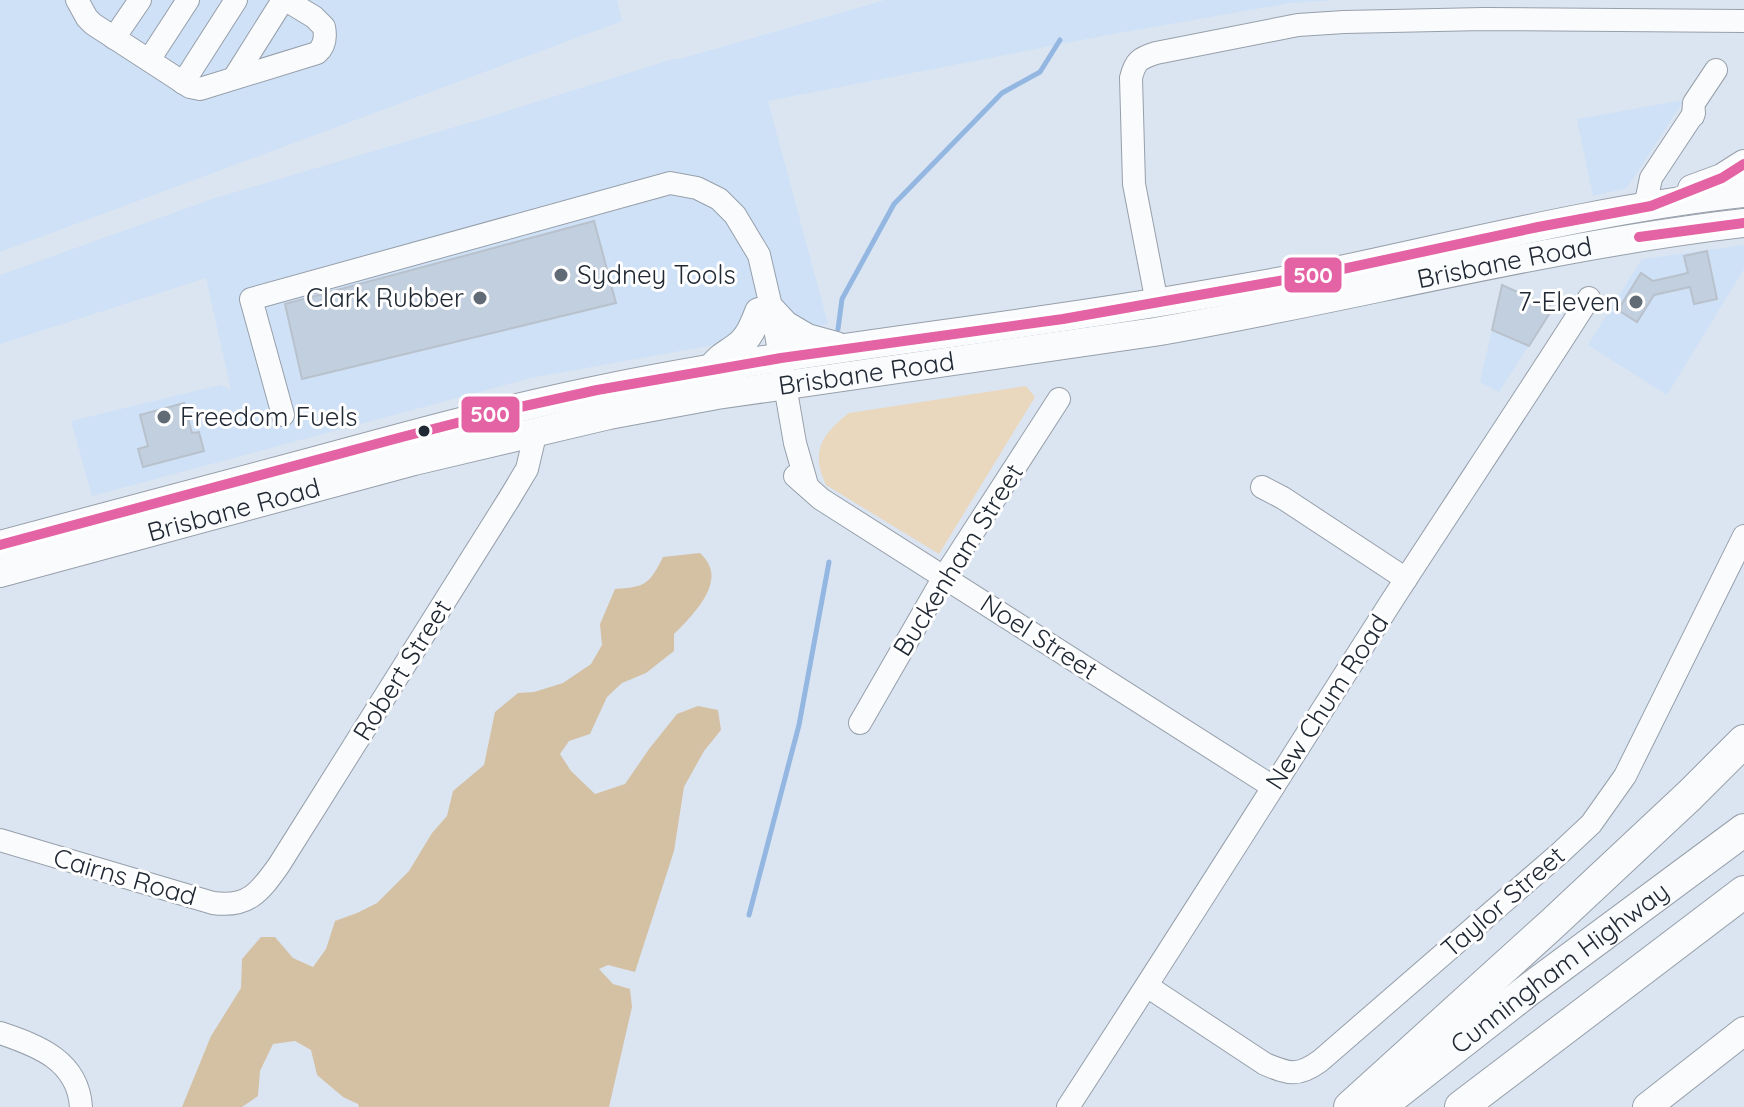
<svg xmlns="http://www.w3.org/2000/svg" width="1744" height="1107" font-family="Quicksand,sans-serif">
<rect width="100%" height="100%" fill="#dbe5f2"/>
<g fill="#cfe1f6">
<polygon points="0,0 617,0 622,21 0,252"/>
<polygon points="885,0 1336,0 1291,3 1113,34 768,101 828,324 531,378 92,496 71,421 220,385 231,390 206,278 0,344 0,275 215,198 485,118 670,60 683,58"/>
<polygon points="1684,100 1627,188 1593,196 1577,119"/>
<polygon points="1744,245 1744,269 1667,395 1588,345 1642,259"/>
<polygon points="1502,285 1553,308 1499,392 1480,382"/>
</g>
<path fill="#e9d7be" d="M1026,386L1035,397L939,554L826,485C810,451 822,434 849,413Z"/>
<path fill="#d4c1a4" d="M700,553C703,556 706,559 708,563C722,587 690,618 674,634V651L646,673L622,683L607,697L590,734L569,741L560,754L571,771L595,794L625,784L649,749L677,714L698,706L718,710L721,730L704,751L684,787L674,851L635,972L608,965L599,969L613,984L630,989L632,1007L609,1107H359L358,1104L343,1097L317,1075L311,1050L295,1041L273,1044L260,1071L258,1096L242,1107H182L211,1036L241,988L242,959L261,937H275L293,958L313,967L326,949L335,921L357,913L377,903L409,871L432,833L447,816L453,791L484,765L495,712L518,693L534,692L563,683L591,664L602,645L600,624L615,589C645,587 649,585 663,557Z"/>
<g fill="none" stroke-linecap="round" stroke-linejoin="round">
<g stroke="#94b7e2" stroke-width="5">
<polyline points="838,329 842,299 894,204 1002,93 1040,72 1060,40"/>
<polyline points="749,915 799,725 829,562"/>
</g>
</g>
<g fill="#c1cfdf" stroke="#b8c1cc" stroke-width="2">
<polygon points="594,221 616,303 302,379 285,304"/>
<polygon points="1707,251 1717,299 1694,304 1690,287 1654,295 1637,322 1618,310 1641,273 1653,281 1688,273 1684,256"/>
<polygon points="1502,285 1553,308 1529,346 1492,330"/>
<polygon points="184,403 192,433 199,432 204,451 143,467 138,449 148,446 140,415"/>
</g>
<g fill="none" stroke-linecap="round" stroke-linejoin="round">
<g stroke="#969faa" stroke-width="24">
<g id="minor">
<path d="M77,0L87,18L93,24L190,87L200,89L317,53C325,46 326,37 324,27L314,17L286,0"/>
<polyline points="114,38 140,0"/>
<polyline points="149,60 188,0"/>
<polyline points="234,78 283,0"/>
<polyline points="183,83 236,0"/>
<polyline points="1693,116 1694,103 1716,70"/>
<polyline points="1645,207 1651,178 1694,113"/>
<path d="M1157,303L1134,184L1131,78C1135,61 1140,58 1156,53L1298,25L1344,22L1484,19L1744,21"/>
<polyline points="283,415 251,299 670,183 697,188 719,199 735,215 759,255 772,311 795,443 807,485"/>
<polyline points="795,476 821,499 1273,787"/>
<polyline points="1262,487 1283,498 1406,579"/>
<polyline points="860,723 944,577 1059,399"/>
<path d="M0,840L213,903C248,908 260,892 279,865L509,499L527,469L536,431"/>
<path d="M1147,986L1265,1064C1289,1074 1298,1077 1320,1061L1560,853L1591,824L1625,776L1744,536"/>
<path d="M0,1033C39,1046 78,1061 81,1107"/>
<path d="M1068,1107C1177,940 1283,771 1391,602C1457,500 1524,400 1589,298"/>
</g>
</g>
<g stroke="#969faa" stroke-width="30">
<g id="major">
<polyline points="1692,189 1722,178 1744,164"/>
<polyline points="772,311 785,325 807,338 836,346"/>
<path d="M711,369C721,356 725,356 737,347C749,338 754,325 759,312"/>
<path d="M0,545C104,517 207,490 311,462C406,436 501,410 598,390C799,348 1005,330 1208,294C1249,287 1290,280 1331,272C1468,243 1605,208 1744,193"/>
<path id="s1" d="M0,573L414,461L609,415L717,395L1154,332C1351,298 1545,246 1744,223"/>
<polyline points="1647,1107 1744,1031"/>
</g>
</g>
<g stroke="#969faa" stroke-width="34">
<g id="highway">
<polyline points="1350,1107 1551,925 1690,795 1744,741"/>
<path id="s2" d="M1379,1107L1527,991L1744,830"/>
<polyline points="1461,1107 1744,892"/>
</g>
</g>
<use href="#minor" stroke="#fafbfd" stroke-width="22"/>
<use href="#major" stroke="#fafbfd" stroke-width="28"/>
<use href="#highway" stroke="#fafbfd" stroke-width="32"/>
<g stroke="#fff" stroke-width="16">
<g id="bus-1">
<polyline points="1639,237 1744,223"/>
<polyline points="0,545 402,437 511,409 597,390 781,358 1063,319 1324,273 1538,227 1651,206 1722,178 1744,164"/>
</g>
</g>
<use href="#bus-1" stroke="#e463a4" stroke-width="10"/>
</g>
<g fill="#616b76" stroke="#fff" stroke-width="3">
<circle cx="561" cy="275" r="8"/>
<circle cx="480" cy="298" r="8"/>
<circle cx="1636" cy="302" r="8"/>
<circle cx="164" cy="417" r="8"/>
</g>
<circle fill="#202934" stroke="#fff" stroke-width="3" cx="424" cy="431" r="7"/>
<g text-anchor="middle" stroke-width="6" stroke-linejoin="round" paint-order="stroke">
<g font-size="26" fill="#202934" stroke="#fff">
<text dy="9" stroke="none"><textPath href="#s1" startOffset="1538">Brisbane Road</textPath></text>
<text dy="9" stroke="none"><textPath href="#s1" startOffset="890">Brisbane Road</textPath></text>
<text dy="9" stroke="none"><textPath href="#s1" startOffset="242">Brisbane Road</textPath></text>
<text transform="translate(958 560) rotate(-58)" y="9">Buckenham Street</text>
<text transform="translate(1039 637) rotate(33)" y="9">Noel Street</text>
<text transform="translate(402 670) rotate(-58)" y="9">Robert Street</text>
<text transform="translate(1327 702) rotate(-57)" y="9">New Chum Road</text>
<text transform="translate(125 877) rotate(16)" y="9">Cairns Road</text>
<text transform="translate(1503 902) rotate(-41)" y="9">Taylor Street</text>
<text dy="9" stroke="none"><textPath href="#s2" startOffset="228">Cunningham Highway</textPath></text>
</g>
<g font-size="26" fill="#202934" stroke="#fff" text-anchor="start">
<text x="577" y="284">Sydney Tools</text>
<text x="464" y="307" text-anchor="end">Clark Rubber</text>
<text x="1620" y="311" text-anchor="end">7-Eleven</text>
<text x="180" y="426">Freedom Fuels</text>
</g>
</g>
<g stroke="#fff" stroke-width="3">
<rect x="1283" y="256" width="60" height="38" rx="8" fill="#e463a4"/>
<rect x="460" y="395" width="61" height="39" rx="8" fill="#e463a4"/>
</g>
<g font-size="22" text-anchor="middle" font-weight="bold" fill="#fff">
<text x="1313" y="283">500</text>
<text x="490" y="422">500</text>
</g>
</svg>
